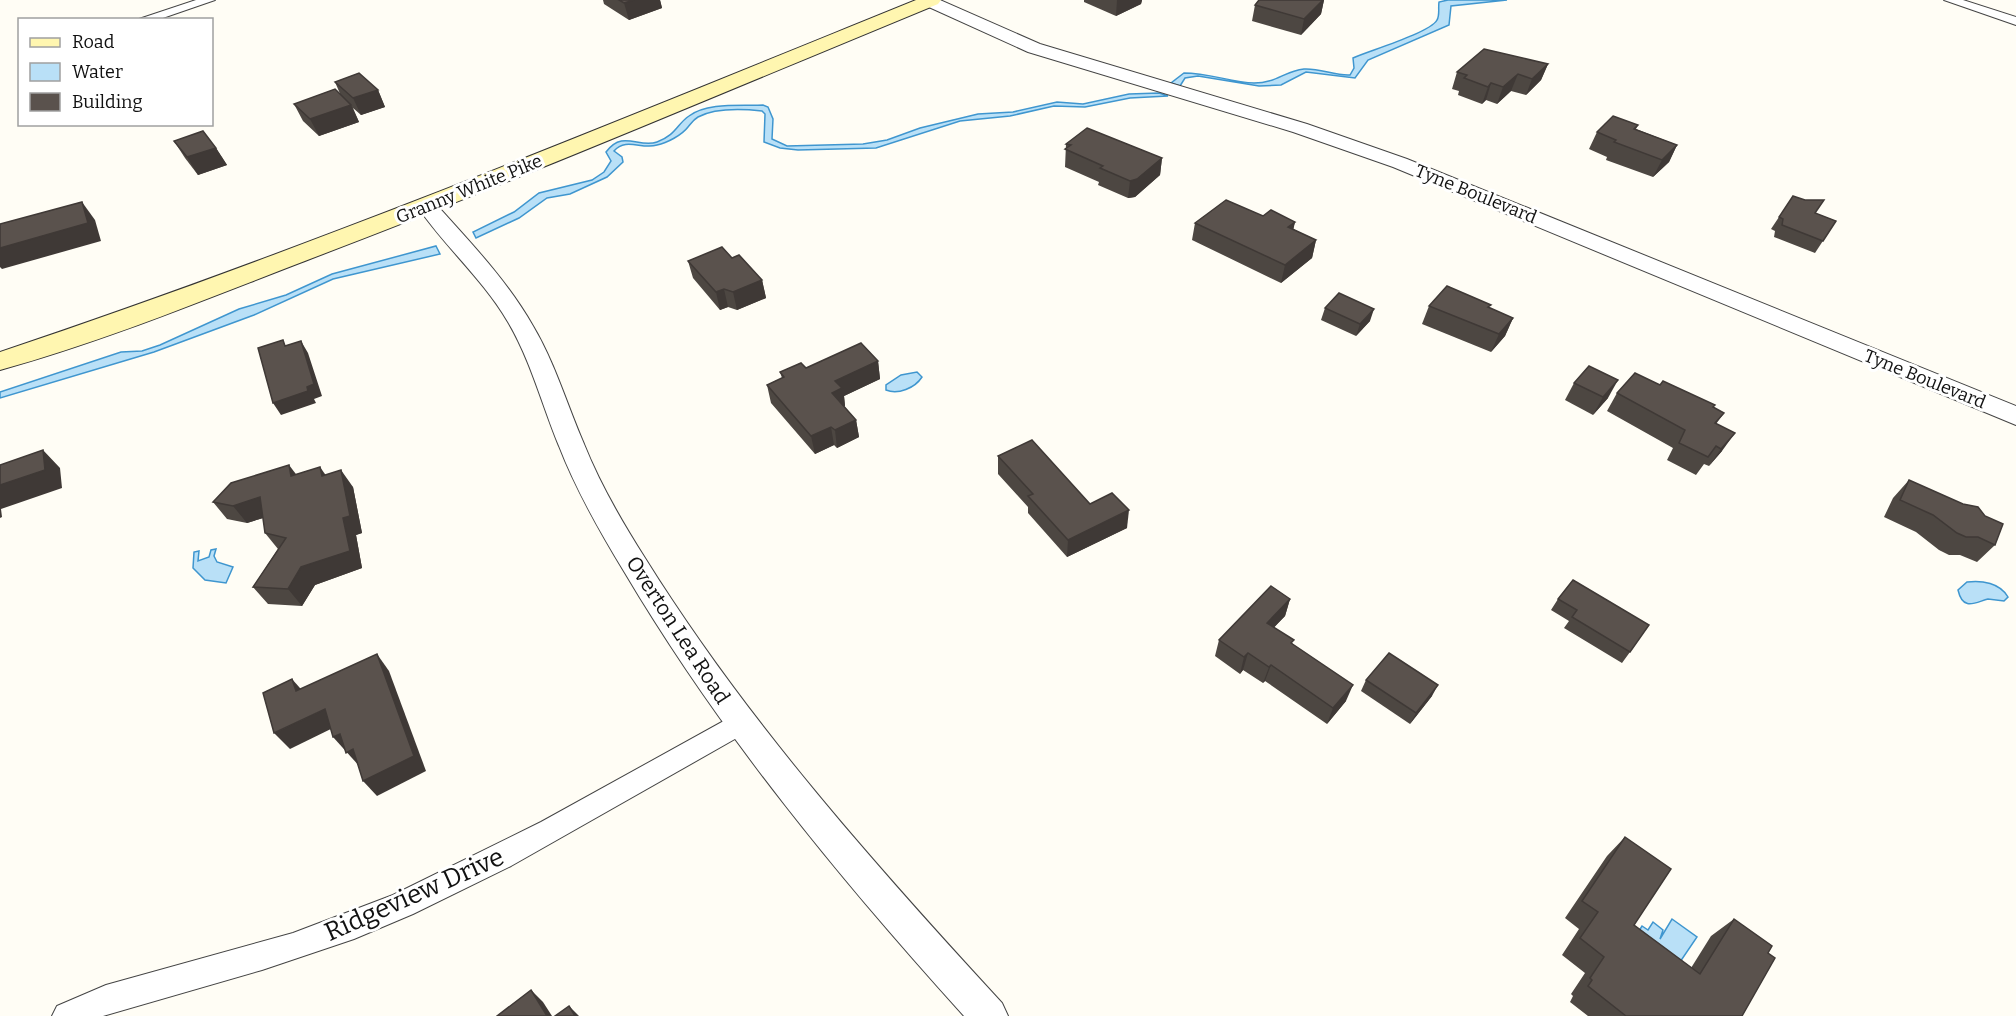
<svg xmlns="http://www.w3.org/2000/svg" width="2016" height="1016" font-family="Bitter,serif">
<rect width="100%" height="100%" fill="#fffdf5"/>
<g fill="#b9e0f7" stroke="#3f96cf" stroke-width="1.5">
<path d="M1448,0H1507L1451,6L1449,25L1368,60L1355,78L1306,72L1281,85L1259,86L1198,76L1185,78L1180,86L1171,83L1184,73C1208,73 1231,82 1254,83C1277,83 1284,71 1304,69C1320,68 1335,76 1350,75L1354,68L1353,58C1368,51 1430,33 1437,20C1440,15 1438,8 1439,2Z"/>
<path d="M1159,93L1168,96L1130,98L1085,107L1054,106L1010,116L960,121L876,148L798,150L780,148L764,142L765,114L762,111C743,109 715,108 698,117C693,120 692,122 688,127C682,135 667,143 657,145C642,150 626,137 614,151L622,157L623,162L607,177L570,194L547,198L519,218L476,238L473,232L514,212L539,193L592,180L604,172L611,161L606,152C623,129 639,149 657,142C676,135 677,124 689,116C707,102 741,106 763,105L768,107L773,119L772,139L787,146L863,144L887,140L920,128L978,114L1013,112L1057,102L1083,104L1129,94Z"/>
<polygon points="436,246 440,254 333,279 254,315 154,352 0,398 0,392 121,352 142,351 160,345 239,309 286,295 332,274"/>
<path d="M917,372L922,377C915,388 898,395 886,390V385L901,375Z"/>
<polygon points="216,549 214,556 217,562 233,567 226,583 205,580 193,568 194,552 199,551 198,561 209,557 211,550"/>
<path d="M1967,582C1982,580 2000,583 2008,597L2004,601L1988,599C1976,602 1963,612 1958,590Z"/>
<polygon points="1672,919 1697,937 1680,962 1634,939 1642,926 1648,930 1653,922 1663,930 1660,939"/>
</g>
<g fill="none" stroke-linecap="round" stroke-linejoin="round">
<g stroke="#444" stroke-width="2">
<g id="minor">
<polygon points="196,0 215,0 157,20 136,20"/>
<polygon points="1944,0 1963,0 2016,17 2016,25"/>
<polygon points="740,712 749,715 752,723 749,731 511,866 413,914 354,939 262,970 103,1016 52,1016 57,1006 106,985 293,933 393,895 541,822"/>
</g>
</g>
<g stroke="#444" stroke-width="2">
<g id="tertiary">
<polygon points="918,0 940,0 1040,44 1307,124 1407,159 2016,406 2016,425 1393,167 1293,132 1028,52 920,3"/>
<path d="M427,200L434,202C469,241 507,280 533,326C555,363 567,405 584,444C600,484 622,522 645,558C746,720 873,863 1002,1003L1008,1016H964C839,878 720,733 625,573C600,532 576,490 559,446C542,405 531,361 508,322C483,279 445,247 417,206L420,202Z"/>
</g>
</g>
<g stroke="#333" stroke-width="2">
<path id="secondary" d="M916,0H941L938,4C729,90 521,179 310,259C208,298 105,341 0,370V352C311,248 613,123 916,0Z"/>
</g>
<use href="#minor" fill="#fff" fill-rule="evenodd"/>
<use href="#tertiary" fill="#fff" fill-rule="evenodd"/>
<use href="#secondary" fill="#fff6b0" fill-rule="evenodd"/>
</g>
<g fill="#4d4742">
<polygon points="603,0 660,0 662,8 629,20 604,4"/>
<polygon points="1084,0 1142,0 1141,4 1116,16 1084,2"/>
<polygon points="1259,0 1324,0 1321,14 1301,35 1252,21 1255,5"/>
<polygon points="1548,64 1541,80 1526,95 1511,91 1497,104 1486,100 1482,104 1458,95 1459,91 1452,89 1457,72"/>
<polygon points="335,82 378,90 385,107 361,115 353,108 359,122 319,136 303,121 294,104 341,96"/>
<polygon points="1638,125 1636,129 1677,145 1669,162 1653,177 1606,160 1607,157 1589,149 1597,132"/>
<polygon points="174,141 216,148 227,165 198,175 185,158"/>
<polygon points="1066,144 1162,158 1160,175 1135,197 1128,198 1098,185 1099,182 1065,167"/>
<polygon points="1815,213 1836,221 1815,253 1774,237 1775,231 1771,229 1779,217"/>
<polygon points="1263,216 1295,222 1293,229 1316,240 1312,258 1281,283 1192,240 1195,223"/>
<polygon points="732,258 762,280 766,298 737,310 728,307 720,310 693,278 688,261"/>
<polygon points="1429,306 1489,308 1513,318 1505,336 1491,352 1422,324"/>
<polygon points="1325,308 1370,321 1356,336 1321,320"/>
<polygon points="878,361 880,379 844,396 845,406 844,406 856,420 859,437 837,448 834,445 815,454 771,403 767,385 782,378 780,372 806,368"/>
<polygon points="1574,383 1608,398 1593,415 1565,400"/>
<polygon points="1660,385 1724,413 1716,424 1722,451 1709,466 1704,464 1696,475 1667,460 1673,448 1607,411 1617,393"/>
<polygon points="998,456 1090,504 1127,528 1067,557 1028,513 1028,507 998,474"/>
<polygon points="296,474 326,475 353,487 362,533 356,535 362,568 315,585 302,606 268,604 253,587 278,549 265,533 263,518 247,523 227,519 213,502"/>
<polygon points="1909,480 1995,545 1977,562 1960,555 1949,555 1939,550 1916,532 1884,517 1893,498"/>
<polygon points="1573,580 1630,652 1622,663 1564,628 1569,621 1551,610 1558,599"/>
<polygon points="1290,599 1285,616 1274,627 1293,644 1346,701 1327,724 1265,681 1263,683 1243,670 1240,674 1215,656 1219,640"/>
<polygon points="1366,680 1432,696 1410,724 1361,691"/>
<polygon points="1625,837 1634,925 1691,968 1711,936 1734,919 1768,953 1742,1016 1588,1016 1570,1002 1573,996 1571,994 1585,973 1562,955 1579,929 1565,918 1607,856"/>
</g>
<g fill="#3f3936">
<polygon points="634,0 660,0 662,8 629,20 624,3"/>
<polygon points="1117,0 1142,0 1141,4 1116,16"/>
<polygon points="1323,0 1324,0 1321,14 1301,35 1304,19"/>
<polygon points="1548,64 1541,80 1526,95 1532,79"/>
<polygon points="1518,74 1511,91 1497,104 1503,87"/>
<polygon points="1491,83 1486,100 1482,104 1488,87"/>
<polygon points="378,90 385,107 361,115 353,98"/>
<polygon points="351,105 359,122 319,136 310,119"/>
<polygon points="1677,145 1669,162 1653,177 1662,160"/>
<polygon points="216,148 227,165 198,175 187,157"/>
<polygon points="1162,158 1160,175 1135,197 1128,198 1130,181"/>
<polygon points="82,202 95,220 101,241 2,269 0,267 0,248"/>
<polygon points="1295,222 1291,240 1288,227"/>
<polygon points="1316,240 1312,258 1281,283 1285,265"/>
<polygon points="762,280 766,298 737,310 733,292"/>
<polygon points="724,289 728,307 720,310 716,292"/>
<polygon points="1374,309 1370,321 1356,336 1360,324"/>
<polygon points="1513,318 1505,336 1491,352 1499,334"/>
<polygon points="301,341 308,353 322,396 314,399 316,403 281,415 273,403 307,387"/>
<polygon points="878,361 880,379 844,396 845,406 835,411 832,393 835,381"/>
<polygon points="1618,380 1608,398 1593,415 1603,397"/>
<polygon points="856,420 859,437 837,448 835,430"/>
<polygon points="831,427 834,445 815,454 811,436"/>
<polygon points="1735,433 1722,451 1709,466 1721,449"/>
<polygon points="43,450 60,468 62,488 1,509 2,517 0,518 0,485"/>
<polygon points="289,465 302,482 291,476"/>
<polygon points="320,467 332,484 322,476"/>
<polygon points="341,470 353,487 362,533 356,535 362,568 315,585 302,606 288,589 301,567 343,518"/>
<polygon points="260,497 273,515 247,523 233,506"/>
<polygon points="1129,510 1127,528 1067,557 1068,540"/>
<polygon points="1290,599 1285,616 1262,640 1267,623"/>
<polygon points="1248,653 1243,670 1240,674 1244,657"/>
<polygon points="377,654 389,671 426,771 377,796 363,781"/>
<polygon points="1271,665 1265,681 1263,683 1269,667"/>
<polygon points="292,679 307,696 296,691"/>
<polygon points="1353,685 1346,701 1327,724 1333,708"/>
<polygon points="1438,685 1432,696 1410,724 1416,713"/>
<polygon points="325,709 339,725 290,749 274,733"/>
<polygon points="340,734 354,750 361,768 333,737"/>
<polygon points="531,990 543,1002 552,1016 547,1016"/>
<polygon points="569,1006 579,1016 575,1016"/>
</g>
<g fill="#5a524d" stroke="#3f3936" stroke-width="1.5">
<polygon points="619,0 634,0 624,3"/>
<polygon points="1259,0 1323,0 1304,19 1255,5"/>
<polygon points="1484,49 1548,64 1532,79 1518,74 1503,87 1491,83 1488,87 1464,78 1467,75 1457,72"/>
<polygon points="359,73 378,90 353,98 335,82"/>
<polygon points="335,89 351,105 310,119 294,104"/>
<polygon points="1613,116 1638,125 1634,129 1677,145 1662,160 1614,142 1616,140 1597,132"/>
<polygon points="1087,128 1162,158 1137,179 1130,181 1100,168 1103,166 1065,149 1071,145 1066,144"/>
<polygon points="203,131 216,148 187,157 174,141"/>
<polygon points="1793,196 1805,200 1824,200 1815,213 1836,221 1823,241 1782,225 1783,219 1779,217"/>
<polygon points="1226,200 1263,216 1271,210 1295,222 1288,227 1316,240 1285,265 1195,223"/>
<polygon points="82,202 88,223 0,248 0,224"/>
<polygon points="722,247 732,258 739,255 762,280 733,292 724,289 716,292 688,261"/>
<polygon points="1447,286 1491,305 1488,307 1513,318 1499,334 1429,306"/>
<polygon points="1339,293 1374,309 1360,324 1325,308"/>
<polygon points="283,340 285,346 301,341 314,384 307,387 308,391 273,403 258,348"/>
<polygon points="861,343 878,361 835,381 842,388 832,393 856,420 835,430 831,427 811,436 767,385 784,377 780,372 801,363 806,368"/>
<polygon points="1589,366 1618,380 1603,397 1574,383"/>
<polygon points="1635,373 1660,385 1663,381 1715,405 1713,407 1724,413 1715,423 1735,433 1721,449 1716,446 1708,457 1679,443 1685,430 1617,393"/>
<polygon points="1032,440 1090,504 1112,493 1129,510 1068,540 1028,496 1033,494 998,456"/>
<polygon points="43,450 45,470 0,485 0,465"/>
<polygon points="289,465 291,476 320,467 322,476 341,470 350,516 343,518 350,551 301,567 288,589 253,587 286,538 265,533 260,497 233,506 213,502 231,483"/>
<polygon points="1909,480 1963,504 1978,507 1985,516 2003,524 1995,545 1978,537 1966,537 1957,533 1933,515 1900,500"/>
<polygon points="1573,580 1649,625 1630,652 1572,617 1577,610 1558,599"/>
<polygon points="1271,586 1290,599 1267,623 1294,640 1291,643 1353,685 1333,708 1271,665 1269,667 1248,653 1244,657 1219,640"/>
<polygon points="1389,653 1438,685 1416,713 1366,680"/>
<polygon points="377,654 414,756 363,781 353,749 346,753 340,734 333,737 325,709 274,733 263,693 292,679 296,691"/>
<polygon points="1625,837 1671,869 1634,925 1700,974 1734,919 1772,946 1768,953 1775,958 1742,1016 1626,1016 1588,986 1592,980 1590,978 1604,957 1580,938 1598,912 1582,901"/>
<polygon points="531,990 547,1016 497,1016"/>
<polygon points="569,1006 575,1016 555,1016"/>
</g>
<g text-anchor="middle" stroke-width="6" stroke-linejoin="round" paint-order="stroke">
<g font-size="18" fill="#111" stroke="#fff">
<text transform="translate(469 189) rotate(-22)" y="6">Granny White Pike</text>
<text transform="translate(1476 194) rotate(22)" y="6">Tyne Boulevard</text>
<text transform="translate(1925 379) rotate(22)" y="6">Tyne Boulevard</text>
</g>
<g font-size="21" fill="#111" stroke="#fff">
<text transform="translate(678 630) rotate(57)" y="7">Overton Lea Road</text>
</g>
<g font-size="26" fill="#111" stroke="#fff">
<text transform="translate(414 894) rotate(-24)" y="9">Ridgeview Drive</text>
</g>
</g>
<rect x="18" y="18" width="195" height="108" fill="#ffffff" stroke="#a0a0a0" stroke-width="1.5"/>
<rect x="30" y="38" width="30" height="9" fill="#fff6b0" stroke="#a0a0a0" stroke-width="1.5"/>
<text x="72" y="48" font-size="18" fill="#111111">Road</text>
<rect x="30" y="63" width="30" height="18" fill="#b9e0f7" stroke="#a0a0a0" stroke-width="1.5"/>
<text x="72" y="78" font-size="18" fill="#111111">Water</text>
<rect x="30" y="93" width="30" height="18" fill="#5a524d" stroke="#a0a0a0" stroke-width="1.5"/>
<text x="72" y="108" font-size="18" fill="#111111">Building</text>
</svg>
